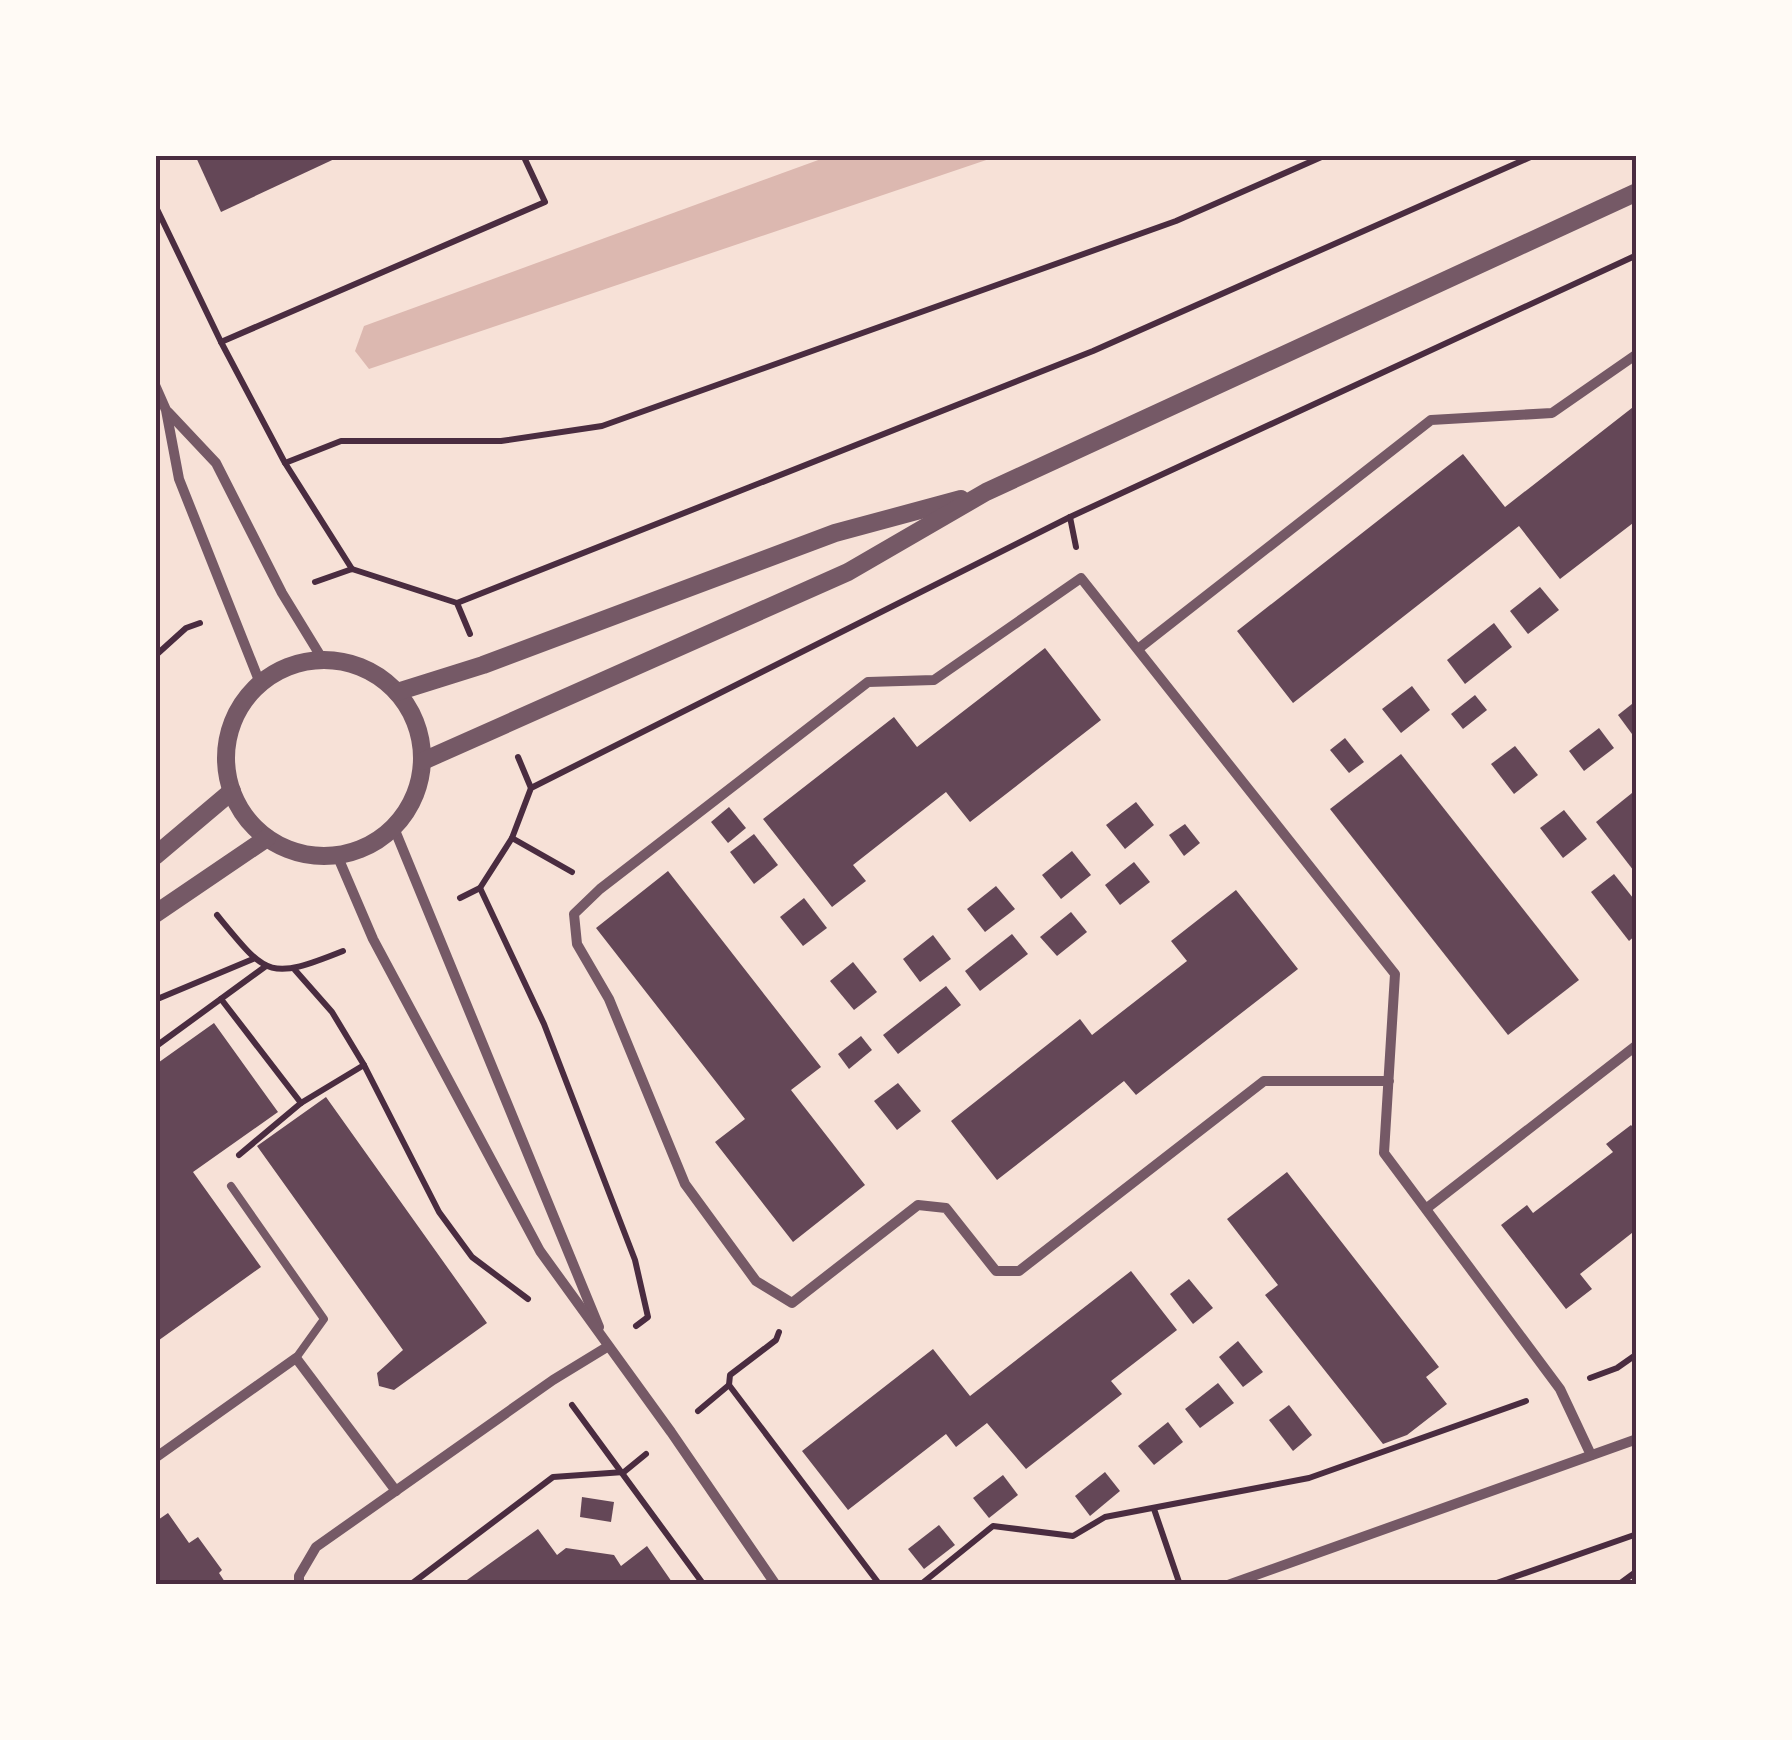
<svg xmlns="http://www.w3.org/2000/svg" width="1792" height="1740" font-family="Georgia,serif">
<rect width="100%" height="100%" fill="#f7e1d7"/>
<polygon fill="#dcb8b0" points="832,155 1001,155 369,369 355,351 364,326"/>
<g fill="#644757">
<polygon points="195,155 343,155 221,212"/>
<polygon points="1637,404 1637,520 1560,579 1519,526 1293,703 1237,631 1463,454 1505,507"/>
<polygon points="1540,587 1559,610 1528,634 1510,611"/>
<polygon points="1494,623 1512,647 1465,684 1447,660"/>
<polygon points="1045,648 1101,720 970,822 946,792 853,865 866,881 832,907 763,819 894,717 917,747"/>
<polygon points="1412,686 1430,710 1401,733 1382,709"/>
<polygon points="1475,695 1487,710 1463,729 1451,714"/>
<polygon points="1637,700 1637,730 1632,734 1618,715"/>
<polygon points="1599,728 1614,748 1584,771 1569,751"/>
<polygon points="1345,738 1364,762 1349,773 1330,750"/>
<polygon points="1515,746 1538,775 1514,794 1491,764"/>
<polygon points="1401,754 1579,980 1508,1035 1330,809"/>
<polygon points="1637,789 1637,875 1596,822"/>
<polygon points="1136,802 1154,825 1125,849 1106,825"/>
<polygon points="729,807 746,828 728,843 711,822"/>
<polygon points="1564,810 1587,839 1563,858 1540,828"/>
<polygon points="1185,824 1200,843 1184,856 1169,835"/>
<polygon points="754,834 778,865 754,884 730,852"/>
<polygon points="1072,851 1091,875 1061,899 1042,875"/>
<polygon points="1134,862 1150,882 1120,905 1105,885"/>
<polygon points="668,871 821,1067 791,1090 865,1185 793,1242 715,1142 745,1119 596,928"/>
<polygon points="1614,874 1637,903 1637,934 1629,941 1591,892"/>
<polygon points="996,886 1015,909 985,932 967,909"/>
<polygon points="1236,890 1298,969 1136,1095 1124,1081 997,1180 951,1121 1080,1019 1092,1035 1187,961 1171,941"/>
<polygon points="804,898 827,928 803,946 780,917"/>
<polygon points="1071,912 1087,932 1057,956 1040,937"/>
<polygon points="1012,934 1028,954 980,991 965,971"/>
<polygon points="933,935 951,959 920,982 903,959"/>
<polygon points="853,962 877,992 854,1010 830,981"/>
<polygon points="946,986 961,1005 898,1054 883,1035"/>
<polygon points="214,1023 278,1112 193,1172 261,1267 155,1343 155,1065"/>
<polygon points="861,1036 872,1050 849,1069 838,1054"/>
<polygon points="898,1083 921,1111 897,1130 874,1101"/>
<polygon points="326,1097 487,1323 394,1390 379,1386 377,1373 403,1350 257,1146"/>
<polygon points="1631,1125 1637,1132 1637,1229 1580,1274 1592,1289 1566,1309 1501,1225 1527,1205 1533,1213 1613,1152 1606,1144"/>
<polygon points="1287,1172 1439,1367 1426,1377 1447,1404 1407,1435 1383,1444 1265,1295 1278,1285 1227,1219"/>
<polygon points="1131,1271 1177,1330 1111,1381 1122,1394 1026,1469 987,1423 956,1447 946,1434 848,1510 802,1451 933,1349 970,1396"/>
<polygon points="1189,1279 1213,1308 1193,1324 1170,1294"/>
<polygon points="1238,1341 1263,1372 1243,1387 1219,1357"/>
<polygon points="1218,1383 1234,1403 1200,1428 1185,1409"/>
<polygon points="1289,1405 1312,1435 1293,1451 1269,1420"/>
<polygon points="1168,1422 1183,1442 1154,1465 1138,1446"/>
<polygon points="1105,1472 1120,1491 1090,1516 1075,1496"/>
<polygon points="1003,1475 1018,1495 989,1518 973,1498"/>
<polygon points="582,1497 614,1502 611,1522 580,1517"/>
<polygon points="168,1513 189,1543 198,1537 222,1570 219,1573 227,1585 155,1585 155,1522"/>
<polygon points="939,1525 955,1545 924,1569 908,1549"/>
<polygon points="538,1529 557,1555 566,1548 614,1555 621,1566 647,1546 674,1585 460,1585"/>
</g>
<g fill="none" stroke-linecap="round" stroke-linejoin="round">
<g stroke="#4a2c40" stroke-width="6">
<polyline points="155,205 221,342 285,463 352,569"/>
<polyline points="221,342 545,202 523,155"/>
<polyline points="285,463 341,441 501,441 602,426 1176,221 1326,155"/>
<polyline points="1070,517 1076,547"/>
<polyline points="315,582 352,569 457,603 470,634"/>
<polyline points="457,603 1093,351 1535,155"/>
<polyline points="155,656 186,628 200,623"/>
<polyline points="518,757 531,788"/>
<polyline points="512,838 572,872"/>
<polyline points="480,888 544,1024 635,1260 648,1317 636,1326"/>
<polyline points="460,898 480,888 512,838 531,788 1070,517 1637,255"/>
<path d="M217,915C267,976 268,981 343,951"/>
<polyline points="295,970 332,1012 364,1065 439,1212 472,1257 528,1299"/>
<polyline points="221,999 301,1103"/>
<polyline points="155,1000 253,959"/>
<polyline points="155,1047 266,966"/>
<polyline points="239,1155 301,1103 364,1065"/>
<polyline points="1590,1378 1617,1368 1637,1354"/>
<polyline points="729,1385 880,1585"/>
<polyline points="572,1405 704,1585"/>
<polyline points="698,1411 729,1385 730,1375 776,1340 779,1332"/>
<polyline points="1154,1509 1180,1585"/>
<polyline points="410,1585 553,1477 624,1472 646,1454"/>
<polyline points="920,1585 993,1526 1073,1536 1105,1517 1309,1478 1526,1401"/>
<polyline points="1491,1585 1637,1534"/>
<polyline points="1618,1585 1637,1571"/>
</g>
<polyline stroke="#755966" stroke-width="8" points="231,1186 324,1319 296,1358"/>
<g stroke="#755966" stroke-width="10">
<polyline points="155,385 166,410 179,479 260,683"/>
<polyline points="168,412 216,463 282,593 323,660"/>
<polyline points="1138,649 1431,420 1552,413 1637,354"/>
<polyline points="394,828 599,1327"/>
<polyline points="337,855 373,939 540,1251 671,1432 776,1585"/>
<polyline points="1389,1081 1264,1081 1019,1271 996,1271 946,1208 918,1205 792,1303 756,1281 685,1184 609,999 577,944 574,914 600,889 868,682 934,680 1081,578 1395,974 1384,1153 1560,1389 1591,1455"/>
<polyline points="1427,1208 1637,1045"/>
<polyline points="155,1458 296,1358 396,1491"/>
<polyline points="299,1585 299,1576 316,1547 553,1380 607,1347"/>
<polyline points="1228,1585 1637,1439"/>
</g>
<g stroke="#755966" stroke-width="18">
<circle cx="324" cy="758" r="98"/>
<polyline points="397,692 483,665 835,533 961,499"/>
<polyline points="423,761 848,572 986,492 1637,192"/>
<polyline points="155,856 232,791"/>
<polyline points="155,914 267,838"/>
</g>
</g>
<rect width="1792" height="1740" fill="none" stroke="#fffaf5" stroke-width="315"/>
<rect x="158" y="158" width="1476" height="1424" fill="none" stroke="#4a2c40" stroke-width="4"/>
</svg>
